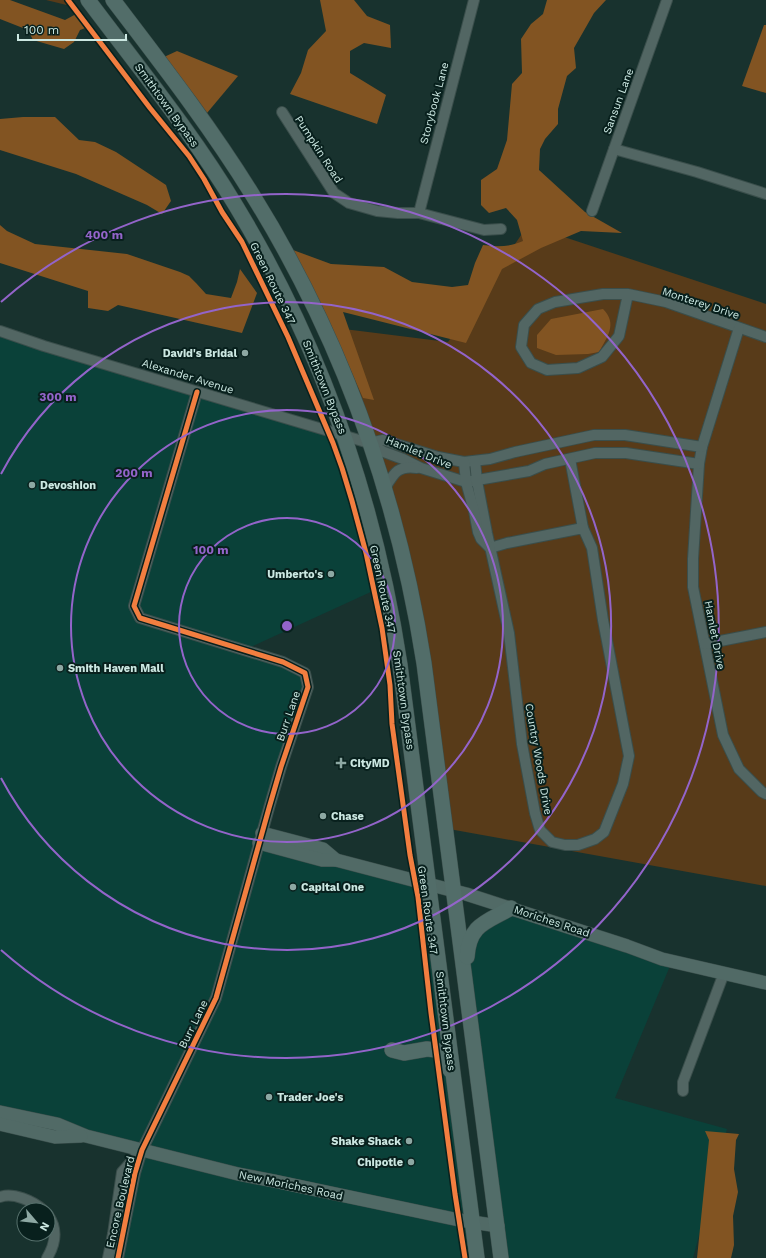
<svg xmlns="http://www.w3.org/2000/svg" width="766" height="1258" font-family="'Work Sans',sans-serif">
<rect width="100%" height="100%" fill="#18322e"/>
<g fill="#0a4139">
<polygon points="0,331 345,436 386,585 244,650 305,673 308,687 259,843 429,884 477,1258 118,1258 142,1150 0,1122"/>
<polygon points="491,913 521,915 670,966 615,1098 727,1129 693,1258 502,1258 461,946"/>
</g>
<g fill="#583b19">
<polygon points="46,0 70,0 75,7"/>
<polygon points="528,225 766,304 766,886 449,829 401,538 328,327 448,342"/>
</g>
<g fill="#825422">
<polygon points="0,0 10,0 65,20 78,13 88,27 80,30 74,42 64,49 33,40 28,30 0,19"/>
<polygon points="320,0 354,0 367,16 390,25 391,48 364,43 350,51 350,73 386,95 377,124 290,94 301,73 308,50 326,31"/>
<path d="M547,0H606L594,13L574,48L576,68L567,76L558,109V124L545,139L540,149L539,170L585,212L622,233L581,231L541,248L502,269L466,343L343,312L374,400L363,398L323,308L293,250L331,264L384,267L412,282L452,287L468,285L475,263L483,245C497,247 510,247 523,241L517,220L506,208L489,213L481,205V180L497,169L507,140L512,84L522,73L521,39L531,24L543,14Z"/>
<polygon points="764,25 766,25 766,93 742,86"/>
<polygon points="177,51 238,76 207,113 164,57"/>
<polygon points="23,117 55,117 79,140 95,142 116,152 166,185 171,201 162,214 147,205 76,174 0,150 0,119"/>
<polygon points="0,225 7,231 35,244 127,254 180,272 189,276 196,283 206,294 231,298 237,282 240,269 257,293 242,333 118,305 108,311 88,308 88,291 0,263"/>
<path d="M603,309C618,324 607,337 599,352L588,354L556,355L537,348V335L551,319Z"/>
<polygon points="705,1131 739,1134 736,1140 734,1169 738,1192 733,1216 734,1245 731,1258 697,1258 709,1140"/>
</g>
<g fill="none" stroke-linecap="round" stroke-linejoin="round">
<g stroke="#3a4e4b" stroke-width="12">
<g id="minor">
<polyline points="282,112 334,193 349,203 377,211 398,213 419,213 484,230 501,229"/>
<polyline points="614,149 697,172 766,194"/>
<polyline points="592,211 667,0"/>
<polyline points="419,213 474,0"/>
<polyline points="628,294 619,336 602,357 578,368 547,370 531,363 521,347 524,325 538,309 555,302 603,294 628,294 666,302 766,337"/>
<polyline points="739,328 702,447 699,464 693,559 693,587 723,735 739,769 762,792 766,794"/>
<polyline points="0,331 44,346 369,443 384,452 403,459 421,468 466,482 529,471 545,464 595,453 626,453 699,464"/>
<polyline points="369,443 383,440 438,457 464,462 490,459 515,452 594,435 625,435 702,447"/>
<polyline points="570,459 583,528"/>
<polyline points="475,461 477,481 487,533 509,633 522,744 535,813 540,830 552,842 565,845 578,845 595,839 604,832 623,784 629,756 603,620 592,548 583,528 507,543 490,548"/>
<polyline points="464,462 466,482 474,511 478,532 481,539 490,548"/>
<path d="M385,488C394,473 398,465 417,468"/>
<polyline points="705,644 766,632"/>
<polyline points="683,1091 683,1082 724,973"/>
<path d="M0,1197C13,1192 33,1201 43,1210"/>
<path d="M47,1258C56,1243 58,1229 48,1215"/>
<polyline points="108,1258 113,1234 122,1172 139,1153"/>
<polyline points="118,1258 135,1173 142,1150 216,998 269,808 281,767 308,687 305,673 283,662 140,618 134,606 197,392"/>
</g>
</g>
<g stroke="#3a4e4b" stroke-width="14">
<g id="major">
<polyline points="262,833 323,849 336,860"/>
<polyline points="259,843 322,860 336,860 466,894 627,946 662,959 766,983"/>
<polyline points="0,1112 57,1124 86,1136 238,1174 274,1181 459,1220 498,1226"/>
<polyline points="0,1124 55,1137 81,1136"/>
</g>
</g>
<g stroke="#3a4e4b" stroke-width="16">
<g id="highway">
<path d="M88,0C139,68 193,134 236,206C322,348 375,501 400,665L477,1258"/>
<path d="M113,0C161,63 210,126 252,194C341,337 398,497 424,663L501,1258"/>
<path d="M467,957C469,924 487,922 511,908"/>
<polyline points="392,1050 404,1053 427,1049 436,1050 442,1054 450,1070"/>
</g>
</g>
<use href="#minor" stroke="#526663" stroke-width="10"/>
<use href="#major" stroke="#516a66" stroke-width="13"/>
<use href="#highway" stroke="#526d69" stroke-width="15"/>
<g stroke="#08201d" stroke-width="8">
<g id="cycleway">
<polyline points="68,0 150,108 189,156 204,179 222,212 242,242 288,337 333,443 342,468 352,501 366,553 382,628 390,685 392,724 410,855 418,897 431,1013 455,1194 465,1258"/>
<polyline points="118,1258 135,1173 142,1150 216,998 269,808 281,767 308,687 305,673 283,662 140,618 134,606 197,392"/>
</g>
</g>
<use href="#cycleway" stroke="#f27e40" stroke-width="5"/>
</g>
<g fill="none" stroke="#9364ca" stroke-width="2">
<circle cx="287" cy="626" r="108"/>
<circle cx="287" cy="626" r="216"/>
<path d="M1 474A324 324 0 1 1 1 778"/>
<path d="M1 302A432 432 0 1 1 1 950"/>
</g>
<g fill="#8da8a3" stroke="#08201d" stroke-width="1.5">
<circle cx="245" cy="353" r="4"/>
<circle cx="32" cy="485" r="4"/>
<circle cx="331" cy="574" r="4"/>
<circle cx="60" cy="668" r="4"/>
<path d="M339 757h4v4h4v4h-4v4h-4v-4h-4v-4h4z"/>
<circle cx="323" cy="816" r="4"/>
<circle cx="293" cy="887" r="4"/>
<circle cx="269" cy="1097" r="4"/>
<circle cx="409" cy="1141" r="4"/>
<circle cx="411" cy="1162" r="4"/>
</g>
<g text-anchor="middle" stroke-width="4" stroke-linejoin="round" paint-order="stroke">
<g font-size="11" fill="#cce8e2" stroke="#08201d">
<text transform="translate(618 101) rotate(-70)" y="4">Sansun Lane</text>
<text transform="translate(434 103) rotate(-75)" y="4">Storybook Lane</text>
<text transform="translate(167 105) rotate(54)" y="4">Smithtown Bypass</text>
<text transform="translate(319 149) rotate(57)" y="4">Pumpkin Road</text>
<text transform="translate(273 283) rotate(64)" y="4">Green Route 347</text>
<text transform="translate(701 303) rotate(18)" y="4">Monterey Drive</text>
<text transform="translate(188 376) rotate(17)" y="4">Alexander Avenue</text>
<text transform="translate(325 387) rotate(68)" y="4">Smithtown Bypass</text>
<text transform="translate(419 452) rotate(22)" y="4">Hamlet Drive</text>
<text transform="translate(383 589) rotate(78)" y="4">Green Route 347</text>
<text transform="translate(715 635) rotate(79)" y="4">Hamlet Drive</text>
<text transform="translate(404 700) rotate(82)" y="4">Smithtown Bypass</text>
<text transform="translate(288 716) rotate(-71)" y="4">Burr Lane</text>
<text transform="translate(539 759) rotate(80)" y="4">Country Woods Drive</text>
<text transform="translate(428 910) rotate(82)" y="4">Green Route 347</text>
<text transform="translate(552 921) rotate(18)" y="4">Moriches Road</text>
<text transform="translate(446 1021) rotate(83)" y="4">Smithtown Bypass</text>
<text transform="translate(193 1024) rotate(-64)" y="4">Burr Lane</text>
<text transform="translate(291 1185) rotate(12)" y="4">New Moriches Road</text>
<text transform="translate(120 1202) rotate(-77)" y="4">Encore Boulevard</text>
</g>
<g font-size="11" font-weight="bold" fill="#cce8e2" stroke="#08201d" text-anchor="start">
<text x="237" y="357" text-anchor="end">David's Bridal</text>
<text x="40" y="489">Devoshion</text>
<text x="323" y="578" text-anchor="end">Umberto's</text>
<text x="68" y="672">Smith Haven Mall</text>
<text x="350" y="767">CityMD</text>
<text x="331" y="820">Chase</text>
<text x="301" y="891">Capital One</text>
<text x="277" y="1101">Trader Joe's</text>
<text x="401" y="1145" text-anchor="end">Shake Shack</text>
<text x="403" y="1166" text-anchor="end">Chipotle</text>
</g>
</g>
<circle cx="287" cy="626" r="6" fill="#9364ca" stroke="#08201d" stroke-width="2"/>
<g font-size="12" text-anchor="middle" font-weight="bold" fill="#9364ca" stroke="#08201d" stroke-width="4" stroke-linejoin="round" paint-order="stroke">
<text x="104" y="239">400 m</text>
<text x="58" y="401">300 m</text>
<text x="134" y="477">200 m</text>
<text x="211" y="554">100 m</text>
</g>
<g transform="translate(36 1222) rotate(118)"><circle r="19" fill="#08201d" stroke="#56706c"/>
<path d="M0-3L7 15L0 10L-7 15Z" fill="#8da8a3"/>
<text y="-6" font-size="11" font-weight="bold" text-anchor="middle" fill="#cce8e2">N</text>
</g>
<path d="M18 34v6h108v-6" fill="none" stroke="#cce8e2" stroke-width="2"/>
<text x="24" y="34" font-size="12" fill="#cce8e2" stroke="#08201d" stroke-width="3" paint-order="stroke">100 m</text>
</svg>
